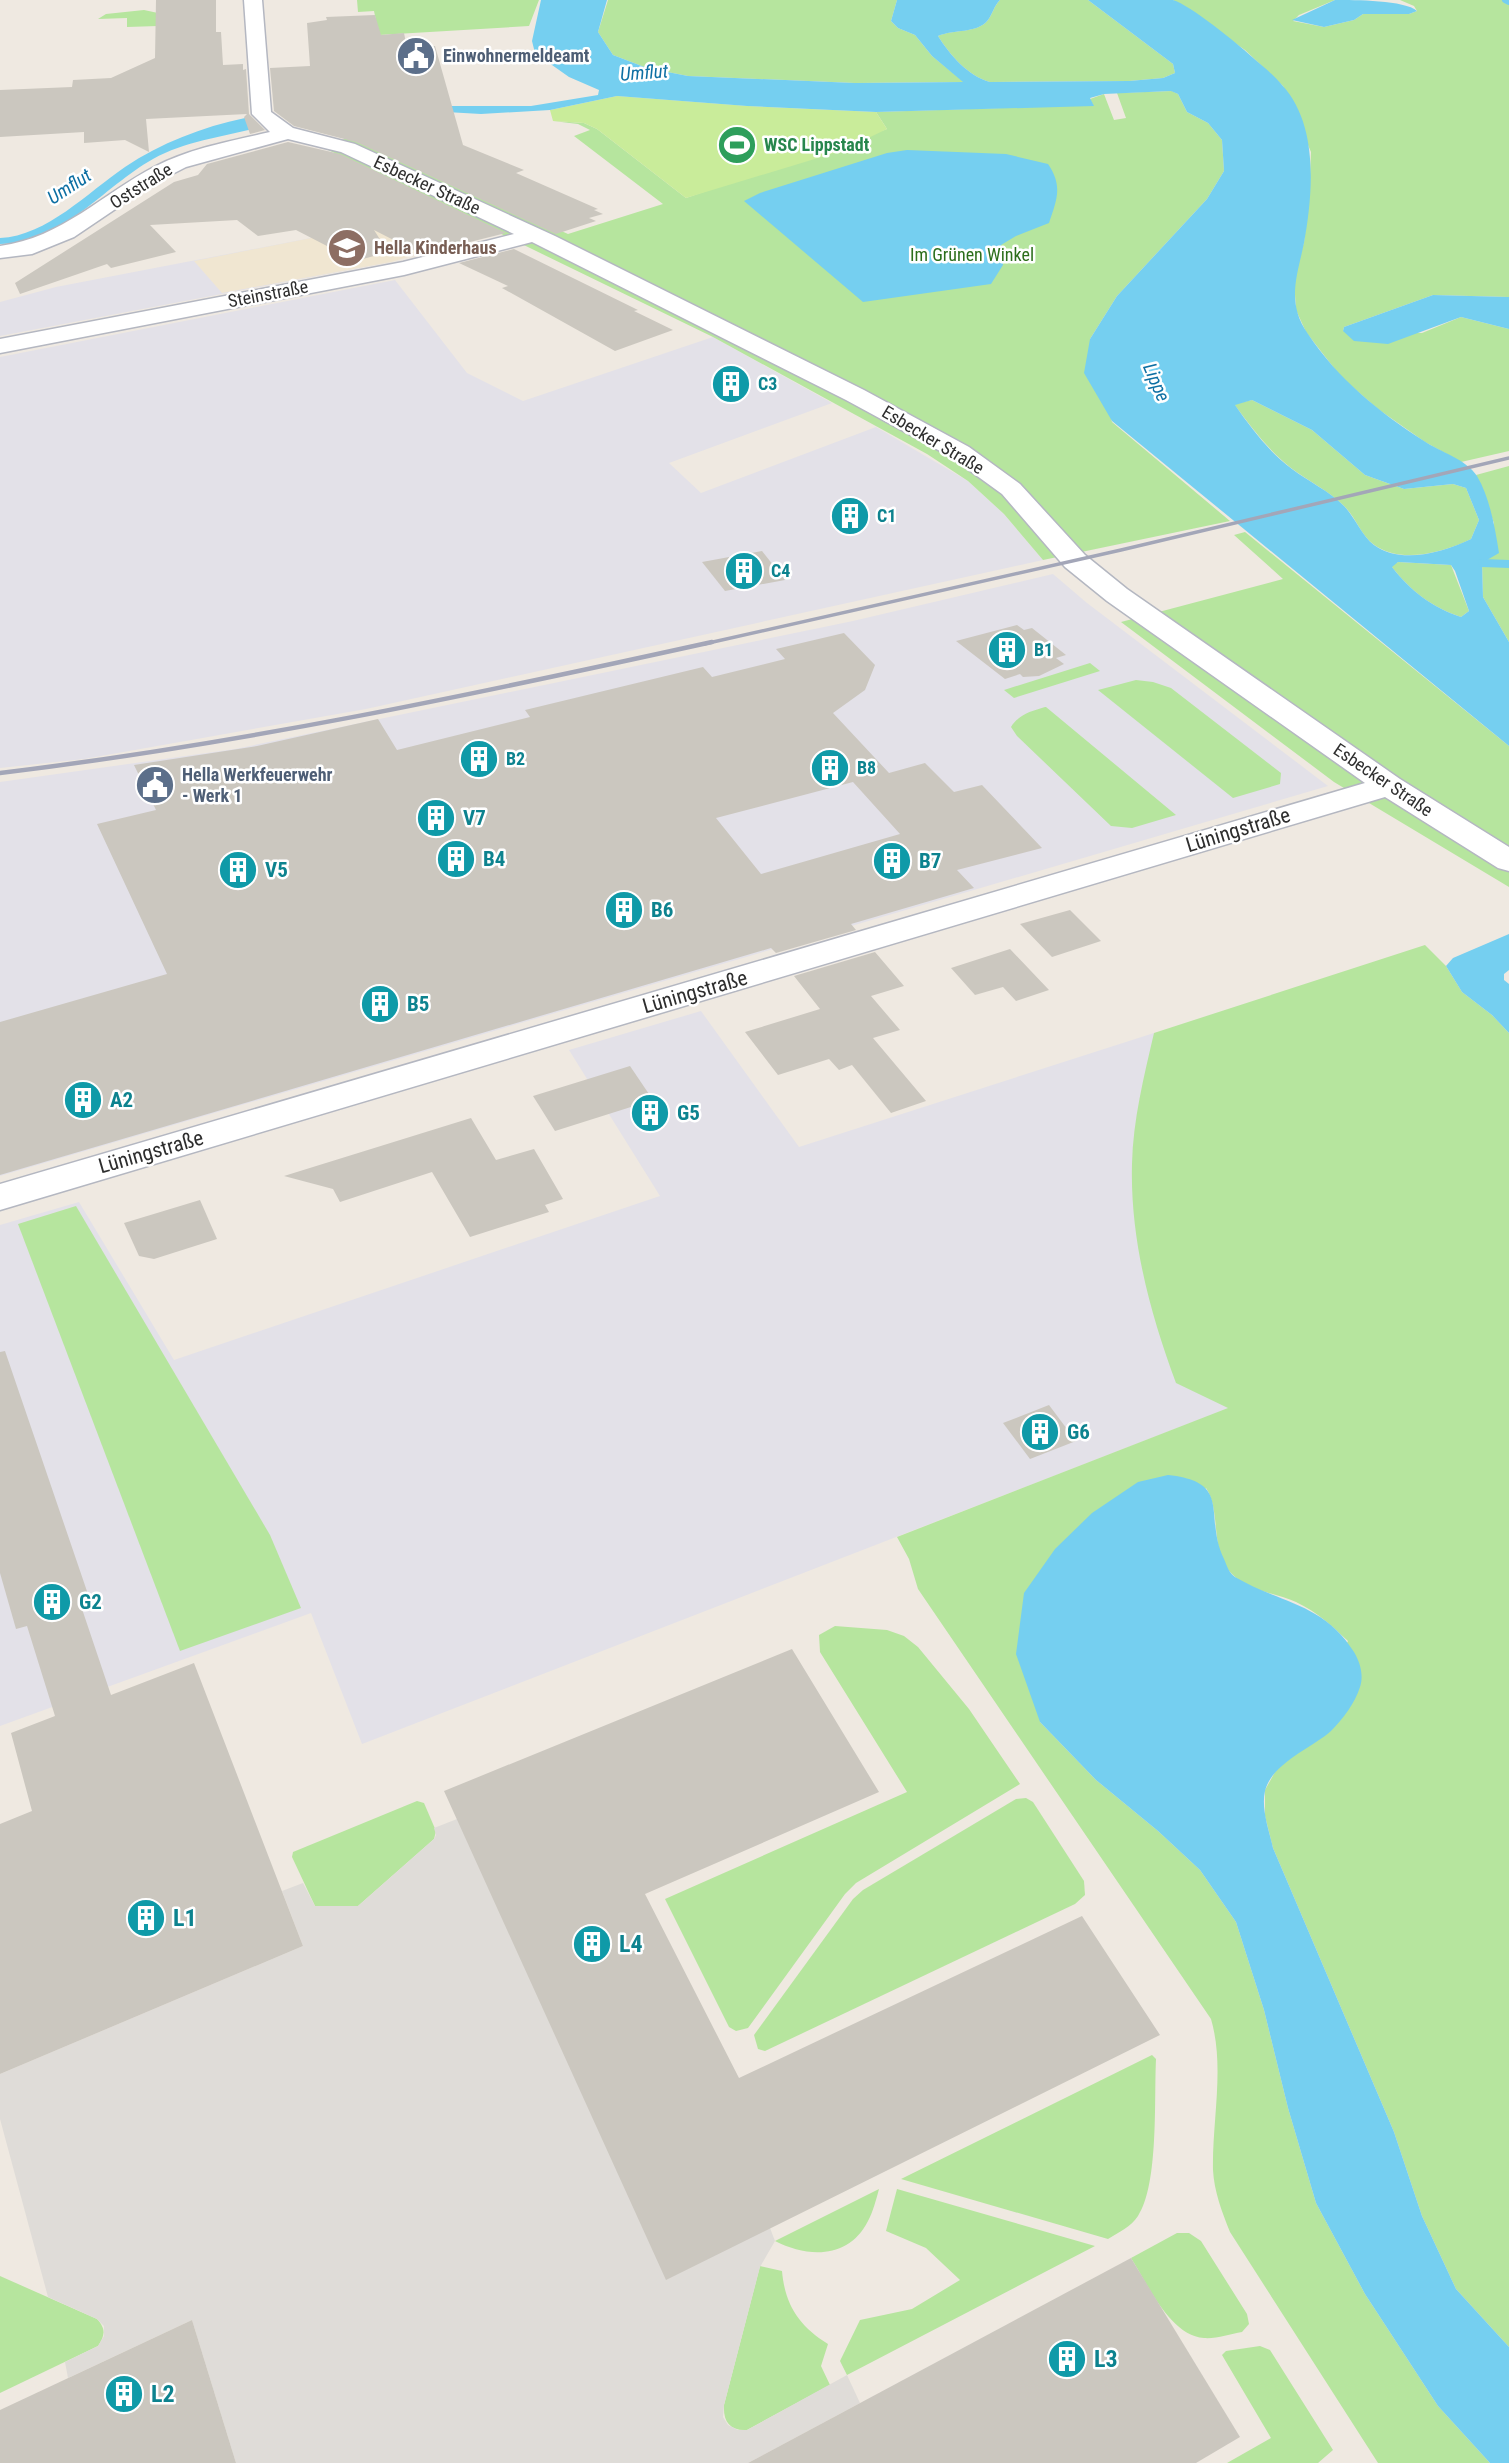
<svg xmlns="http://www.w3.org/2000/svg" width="1509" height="2463" font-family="'Roboto Condensed',sans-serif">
<rect width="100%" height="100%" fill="#efe9e1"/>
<g fill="#e3e1e8">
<polygon points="342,232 391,262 0,336 0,302 56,287"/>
<polygon points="395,280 467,373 523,401 713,337 832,403 669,463 701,493 876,427 968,481 1004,514 1043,560 366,709 84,759 0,768 0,357"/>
<polygon points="1053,574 1087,603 1328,786 0,1176 0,782 235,749 853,621"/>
<polygon points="701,1011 799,1147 1154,1033 1351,1249 1229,1408 362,1744 311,1613 0,1726 0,1225 79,1202 174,1360 660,1196 569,1050"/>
</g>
<polygon fill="#f0e6d1" points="449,206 496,231 391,262 222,293 194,261 342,232"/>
<g fill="#b6e59e">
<polygon points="357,0 539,0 529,26 379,35 374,11 358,12"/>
<polygon points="608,0 897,0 891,21 898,28 915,35 932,56 964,82 855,83 688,76 647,68 613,55 598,32"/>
<path d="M1000,0H1088L1173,64L1175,73L1163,78L1129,81L990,82C968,76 950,55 938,36C953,29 977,34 988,20C993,13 994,6 1000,0Z"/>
<polygon points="1173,0 1335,0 1299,15 1293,21 1324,27 1354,20 1363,14 1409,14 1417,11 1414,6 1400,0 1509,0 1509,297 1433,295 1344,327 1343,331 1422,333 1461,317 1509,329 1509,451 1461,462 1425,442 1378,409 1341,377 1306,332 1296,310 1294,279 1304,242 1309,198 1311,152 1283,86 1245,50"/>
<polygon points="144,10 158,13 158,26 127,27 127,18 98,19 106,14"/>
<polygon points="1172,91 1178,94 1187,112 1208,123 1222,140 1224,171 1207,199 1117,296 1090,339 1112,422 1230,521 1043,560 1004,514 968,481 927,454 713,337 320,146 352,137 568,234 663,204 574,136 590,130 578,124 553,121 584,123 597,129 686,198 887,129 876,112 1093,105 1090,99 1104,94 1114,120 1126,118 1117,93"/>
<path d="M1252,400L1312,430L1365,475L1404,489L1453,484L1466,488L1479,520L1471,539C1445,552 1400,565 1373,544C1361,535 1355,516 1344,506C1329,491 1308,481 1291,468C1269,451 1251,427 1234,404Z"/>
<polygon points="1509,466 1509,642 1483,597 1482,563 1494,523 1476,475"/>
<polygon points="1245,532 1509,746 1509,887 1334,782 1121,622 1283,579 1234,535"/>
<path d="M1398,562L1451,565L1469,611L1461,617C1431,607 1411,591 1391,566Z"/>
<polygon points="1090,663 1100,671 1014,698 1004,690"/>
<polygon points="1136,680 1153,682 1171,688 1281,773 1280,784 1233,798 1098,690"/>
<path d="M1045,707H1046L1176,815L1132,828L1111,826L1017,736L1011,727C1019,714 1032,711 1045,707Z"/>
<path d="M1425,945L1446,966L1462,992L1492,1015L1509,1033V2347L1456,2289L1422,2216L1394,2132L1273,1848L1265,1816V1790L1348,1641C1331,1625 1317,1612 1296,1602C1276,1593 1248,1591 1232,1574C1209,1552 1222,1512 1206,1488L1040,1722L1096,1780L1158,1831L1200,1870L1236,1922L1264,2010L1288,2108L1316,2203L1365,2294L1438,2406L1490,2463H1378L1230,2232C1222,2212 1214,2191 1213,2170C1212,2120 1225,2067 1211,2019L918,1589L909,1559L897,1537L1228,1408L1176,1383C1150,1313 1130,1239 1132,1164C1133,1120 1144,1076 1154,1033Z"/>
<polygon points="76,1206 270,1535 301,1608 180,1651 18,1224"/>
<polygon points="835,1626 887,1630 904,1636 918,1647 969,1709 1020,1784 856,1883 845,1894 748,2028 736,2031 729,2027 665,1899 907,1792 820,1652 819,1635"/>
<polygon points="1026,1798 1033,1802 1084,1881 1085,1895 1075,1904 765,2051 758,2049 754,2035 853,1899 863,1890 1016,1799"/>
<polygon points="417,1801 424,1803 436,1831 434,1839 358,1906 315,1906 292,1857 293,1852"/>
<path d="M1152,2055L1156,2059C1154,2099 1159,2184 1138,2216C1131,2227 1119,2232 1108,2239L901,2179Z"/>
<path d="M879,2189C876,2200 873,2212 868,2221C849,2259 808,2258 775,2241Z"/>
<polygon points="897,2189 1095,2246 847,2375 840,2361 860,2320 912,2309 960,2280 926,2248 886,2231"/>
<path d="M1177,2233H1189L1201,2241L1247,2314L1249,2324L1242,2332C1230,2334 1216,2339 1204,2338C1170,2336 1147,2283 1131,2258Z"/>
<path d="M760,2266L782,2271C785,2305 799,2326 828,2344L821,2366L830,2385L747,2430C730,2431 723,2422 724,2405Z"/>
<path d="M0,2276L97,2319C106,2329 105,2335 98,2346L0,2393Z"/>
<polygon points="1260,2346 1270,2350 1333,2450 1318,2463 1227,2463 1271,2438 1222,2355 1226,2351"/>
</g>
<polygon fill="#c9ec9a" points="617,96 748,106 876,112 887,129 841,151 686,198 597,129 584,123 553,121 550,110"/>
<polygon fill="#dfdcd8" points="457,1819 770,2228 775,2241 760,2267 724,2405 723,2417 728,2425 738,2430 747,2430 847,2375 860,2403 748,2463 236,2463 192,2320 68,2378 65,2362 98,2346 104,2336 104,2326 97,2319 48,2297 0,2119 0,2074 303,1946 282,1891 303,1883 315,1906 358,1906 434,1839 436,1835 434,1828"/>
<g fill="#75cff0" fill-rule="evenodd">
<path d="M541,0H607L598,32L613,55L647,68L688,76L855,83L963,82L932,56L915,35L898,28L891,21L897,0H1000C994,6 993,13 988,20C977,34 954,29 938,36C950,55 968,76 990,82L1129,81L1163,78L1175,73L1173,64L1088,0C1106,0 1159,0 1173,0C1190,5 1237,43 1251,56C1261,65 1273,74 1282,85C1319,125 1313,193 1304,243C1297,277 1286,302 1308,334C1338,379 1379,412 1424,441C1440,452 1466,459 1477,476C1490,498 1495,528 1499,553L1482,563L1483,597L1509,642V746L1112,421L1084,373L1090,339L1117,296L1207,199L1224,171L1222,140L1208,123L1187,112L1178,94L1171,91L1104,94L1090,98L1094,106L876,112L747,106L617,96L550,110L481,114L429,111L419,106H531L598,95L599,90L569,77L535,53L532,41ZM1252,400L1312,430L1365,475L1404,489L1453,484L1466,488L1479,520L1471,539C1444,552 1401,565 1374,545C1361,535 1355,517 1344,506C1329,491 1308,481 1292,469C1269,452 1251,428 1235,405ZM1398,562L1451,565L1455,571L1469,611L1461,617C1431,607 1411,591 1392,567Z"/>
<path d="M1335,0C1355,0 1405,0 1417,11L1409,14H1363L1354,20L1324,27L1292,20Z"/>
<path d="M245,118L257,128C222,137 185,141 153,159C103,187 62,244 0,244V238C47,236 88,192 125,167C161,143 202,127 245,118Z"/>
<path d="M907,150L1006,154L1048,164C1063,186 1057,199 1049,223L1016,236L1001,245L1003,265L991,284L863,302L744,201L760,193L887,153Z"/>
<polygon points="1433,295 1509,297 1509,329 1461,317 1388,344 1354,341 1343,331 1344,327"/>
<polygon points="1509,934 1509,970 1504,974 1504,980 1509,984 1509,1033 1492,1015 1462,992 1446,966 1453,958"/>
<path d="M1168,1475C1234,1482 1203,1516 1224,1559C1227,1566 1229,1573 1235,1577C1279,1603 1324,1603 1354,1652C1360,1662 1364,1675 1360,1687C1355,1703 1343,1719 1331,1731C1312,1748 1272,1763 1265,1791C1261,1809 1269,1830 1273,1848L1394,2132L1422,2216L1456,2289L1509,2347V2463H1490L1438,2406L1365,2294L1316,2203L1288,2108L1264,2010L1236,1922L1200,1870L1158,1831L1096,1780L1040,1722L1016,1654L1024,1593L1055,1549L1092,1513L1138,1482Z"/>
</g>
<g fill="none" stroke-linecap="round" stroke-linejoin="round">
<polyline stroke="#75cff0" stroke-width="6" points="1505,0 1509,2"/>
<polyline stroke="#75cff0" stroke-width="8" points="1482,563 1509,564"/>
</g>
<g fill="#cbc7bf" fill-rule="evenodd">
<polygon points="156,0 216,0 216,32 221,32 223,65 243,64 243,70 246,69 249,114 265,130 250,134 244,117 247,114 146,119 149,152 125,140 84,143 84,132 0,137 0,90 72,87 73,80 111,78 155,58"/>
<polygon points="375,15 381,35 404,33 407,48 435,46 463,145 524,170 516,173 598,209 594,210 603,214 589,218 596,221 556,234 356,142 294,126 274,111 270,68 310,66 307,23 327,20 326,17"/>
<polygon points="288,142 340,154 506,233 434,251 424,247 413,250 374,230 388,252 356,261 296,230 258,236 237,220 150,225 176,252 111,268 107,264 20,294 15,283 174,182 198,175 207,164"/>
<polygon points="514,249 638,310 634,311 673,330 615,351 502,288 508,286 459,263"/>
<polygon points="762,551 785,580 725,591 702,562"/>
<polygon points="1017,625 1024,630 1032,628 1066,655 1056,658 1064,664 1039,676 1023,677 1020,674 1005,679 956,641"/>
<path d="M844,633L875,665L865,690L833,713L889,773L925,763L954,792L982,785L1042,848L957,870L974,888L851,924L856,930L776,953L771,948L0,1175V1022L167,974L97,824L156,810L134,765L257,746L378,719L397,750L530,717L525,710L703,667L712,677L785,659L776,649ZM853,782L900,834L761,874L716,818Z"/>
<polygon points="1070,910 1101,941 1052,957 1020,924"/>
<polygon points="1010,949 1049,990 1016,1001 1003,987 975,995 951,968"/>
<polygon points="875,952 904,986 871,996 900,1030 873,1038 926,1101 891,1113 852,1065 839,1070 829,1059 778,1075 745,1032 820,1009 794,976"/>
<polygon points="630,1066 653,1100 555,1131 533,1096"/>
<polygon points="471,1118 496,1160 534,1149 563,1199 545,1205 549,1212 470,1237 432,1172 340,1202 333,1189 284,1176"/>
<polygon points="200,1200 217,1239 154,1259 139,1256 124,1223"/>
<polygon points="5,1351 91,1603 81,1606 111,1695 194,1663 303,1946 0,2074 0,1824 32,1811 11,1733 55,1716 27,1626 16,1629 0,1573 0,1352"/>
<polygon points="1049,1405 1076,1441 1030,1459 1003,1423"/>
<polygon points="792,1649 879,1792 645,1894 739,2078 1082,1916 1160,2035 666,2280 444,1791"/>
<polygon points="1131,2258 1240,2437 1196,2463 748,2463"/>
<polygon points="192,2320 236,2463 0,2463 0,2410"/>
</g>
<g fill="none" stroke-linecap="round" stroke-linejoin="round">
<g stroke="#b4b7c1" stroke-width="3">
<path id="minor" d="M244,0H262L271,112L293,128L355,144L555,236L864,390L969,447L1020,484L1085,555L1127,589L1400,779L1509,847V871L1498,868L1385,797L0,1210V1184L1365,783L1107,601L1065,567L1002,494L951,457L846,400L532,242L404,275L0,353V339L403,262L514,234L341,152L288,139L186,167L151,185L74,237L32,254L0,258V246C62,238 103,193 156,166C191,148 232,141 270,132L252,114Z"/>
</g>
<use href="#minor" fill="#fff" fill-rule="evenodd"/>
<polyline stroke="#a3a6b8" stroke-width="3.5" points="704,644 1121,550 1509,458"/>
<path stroke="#a3a6b8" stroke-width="4.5" d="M0,773C240,744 476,694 712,642"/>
</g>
<defs>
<g id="civic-disc" transform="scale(2.0125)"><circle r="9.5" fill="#5c6f8a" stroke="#fff"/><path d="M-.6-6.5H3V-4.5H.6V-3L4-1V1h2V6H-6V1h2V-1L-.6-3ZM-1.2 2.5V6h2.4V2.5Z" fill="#fff"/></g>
<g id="stadium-disc" transform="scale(2.0125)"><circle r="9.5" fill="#2e9e5b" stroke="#fff"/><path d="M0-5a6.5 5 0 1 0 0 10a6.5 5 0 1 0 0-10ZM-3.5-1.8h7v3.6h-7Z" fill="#fff"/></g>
<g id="school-disc" transform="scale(2.0125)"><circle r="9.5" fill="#8d6e63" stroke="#fff"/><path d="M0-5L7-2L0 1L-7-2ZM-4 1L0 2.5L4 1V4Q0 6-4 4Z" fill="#fff"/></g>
<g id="building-disc" transform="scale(2.0125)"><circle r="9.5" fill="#0f9aa8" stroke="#fff"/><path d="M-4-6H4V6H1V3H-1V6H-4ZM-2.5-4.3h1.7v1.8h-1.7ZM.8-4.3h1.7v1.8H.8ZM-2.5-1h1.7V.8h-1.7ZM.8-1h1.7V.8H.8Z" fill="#fff"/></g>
</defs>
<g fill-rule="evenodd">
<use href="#civic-disc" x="416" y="56"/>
<use href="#stadium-disc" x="737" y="145"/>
<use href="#school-disc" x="347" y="248"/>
<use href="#building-disc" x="731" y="384"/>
<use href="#building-disc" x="850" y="516"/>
<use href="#building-disc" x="744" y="571"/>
<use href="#building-disc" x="1007" y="650"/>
<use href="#building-disc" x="479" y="759"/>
<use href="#building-disc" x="830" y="768"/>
<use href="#civic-disc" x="155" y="785"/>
<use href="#building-disc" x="436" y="818"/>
<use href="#building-disc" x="456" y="859"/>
<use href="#building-disc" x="892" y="861"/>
<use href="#building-disc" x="238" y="870"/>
<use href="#building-disc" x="624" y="910"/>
<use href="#building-disc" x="380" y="1004"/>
<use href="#building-disc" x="83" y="1100"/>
<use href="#building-disc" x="650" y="1113"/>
<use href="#building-disc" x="1040" y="1432"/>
<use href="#building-disc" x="52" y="1602"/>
<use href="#building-disc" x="146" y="1918"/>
<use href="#building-disc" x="592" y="1944"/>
<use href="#building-disc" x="1067" y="2359"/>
<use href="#building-disc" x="124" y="2394"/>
</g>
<g text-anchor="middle" stroke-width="5" stroke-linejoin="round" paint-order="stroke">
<g font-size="18" font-weight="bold" fill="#4e5e75" stroke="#fff" text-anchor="start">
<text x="443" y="62">Einwohnermeldeamt</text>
<text x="182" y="781">Hella Werkfeuerwehr<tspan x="182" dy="21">- Werk 1</tspan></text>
</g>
<g font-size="18" font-weight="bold" fill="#27864d" stroke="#fff" text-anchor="start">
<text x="764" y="151">WSC Lippstadt</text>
</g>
<g font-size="18" fill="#2e2e2e" stroke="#fff">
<text transform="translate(427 185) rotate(25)" y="6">Esbecker Straße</text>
<text transform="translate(141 186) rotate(-32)" y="6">Oststraße</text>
<text transform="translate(268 294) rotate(-11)" y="6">Steinstraße</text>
<text transform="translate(933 440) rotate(31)" y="6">Esbecker Straße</text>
<text transform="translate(1383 780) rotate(34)" y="6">Esbecker Straße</text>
</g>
<g font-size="18" font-weight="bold" fill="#785e54" stroke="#fff" text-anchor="start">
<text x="374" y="254">Hella Kinderhaus</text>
</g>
<g font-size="18" fill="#2c6e1b" stroke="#fff">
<text x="972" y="261">Im Grünen Winkel</text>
</g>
<g font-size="18" font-weight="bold" fill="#0d838f" stroke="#fff" text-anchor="start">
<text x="758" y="390">C3</text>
<text x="877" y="522">C1</text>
<text x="771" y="577">C4</text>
<text x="1034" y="656">B1</text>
<text x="506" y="765">B2</text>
<text x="857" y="774">B8</text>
</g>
<g font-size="19" font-style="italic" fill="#0d6fa3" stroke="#fff">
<text transform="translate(644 72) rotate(-4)" y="7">Umflut</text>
<text transform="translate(69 186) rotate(-33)" y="7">Umflut</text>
<text transform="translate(1157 382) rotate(67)" y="7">Lippe</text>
</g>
<g font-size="21" font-weight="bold" fill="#0d838f" stroke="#fff" text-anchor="start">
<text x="463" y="825">V7</text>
<text x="483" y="866">B4</text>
<text x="919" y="868">B7</text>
<text x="265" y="877">V5</text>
<text x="651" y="917">B6</text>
<text x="407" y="1011">B5</text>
<text x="110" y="1107">A2</text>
<text x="677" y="1120">G5</text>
<text x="1067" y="1439">G6</text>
<text x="79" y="1609">G2</text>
</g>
<g font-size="21" fill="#2e2e2e" stroke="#fff">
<text transform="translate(1238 830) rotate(-17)" y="7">Lüningstraße</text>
<text transform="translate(695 992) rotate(-16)" y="7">Lüningstraße</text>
<text transform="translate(151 1152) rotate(-16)" y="7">Lüningstraße</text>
</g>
<g font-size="24" font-weight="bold" fill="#0d838f" stroke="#fff" text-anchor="start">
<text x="173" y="1926">L1</text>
<text x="619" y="1952">L4</text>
<text x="1094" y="2367">L3</text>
<text x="151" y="2402">L2</text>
</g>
</g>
</svg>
